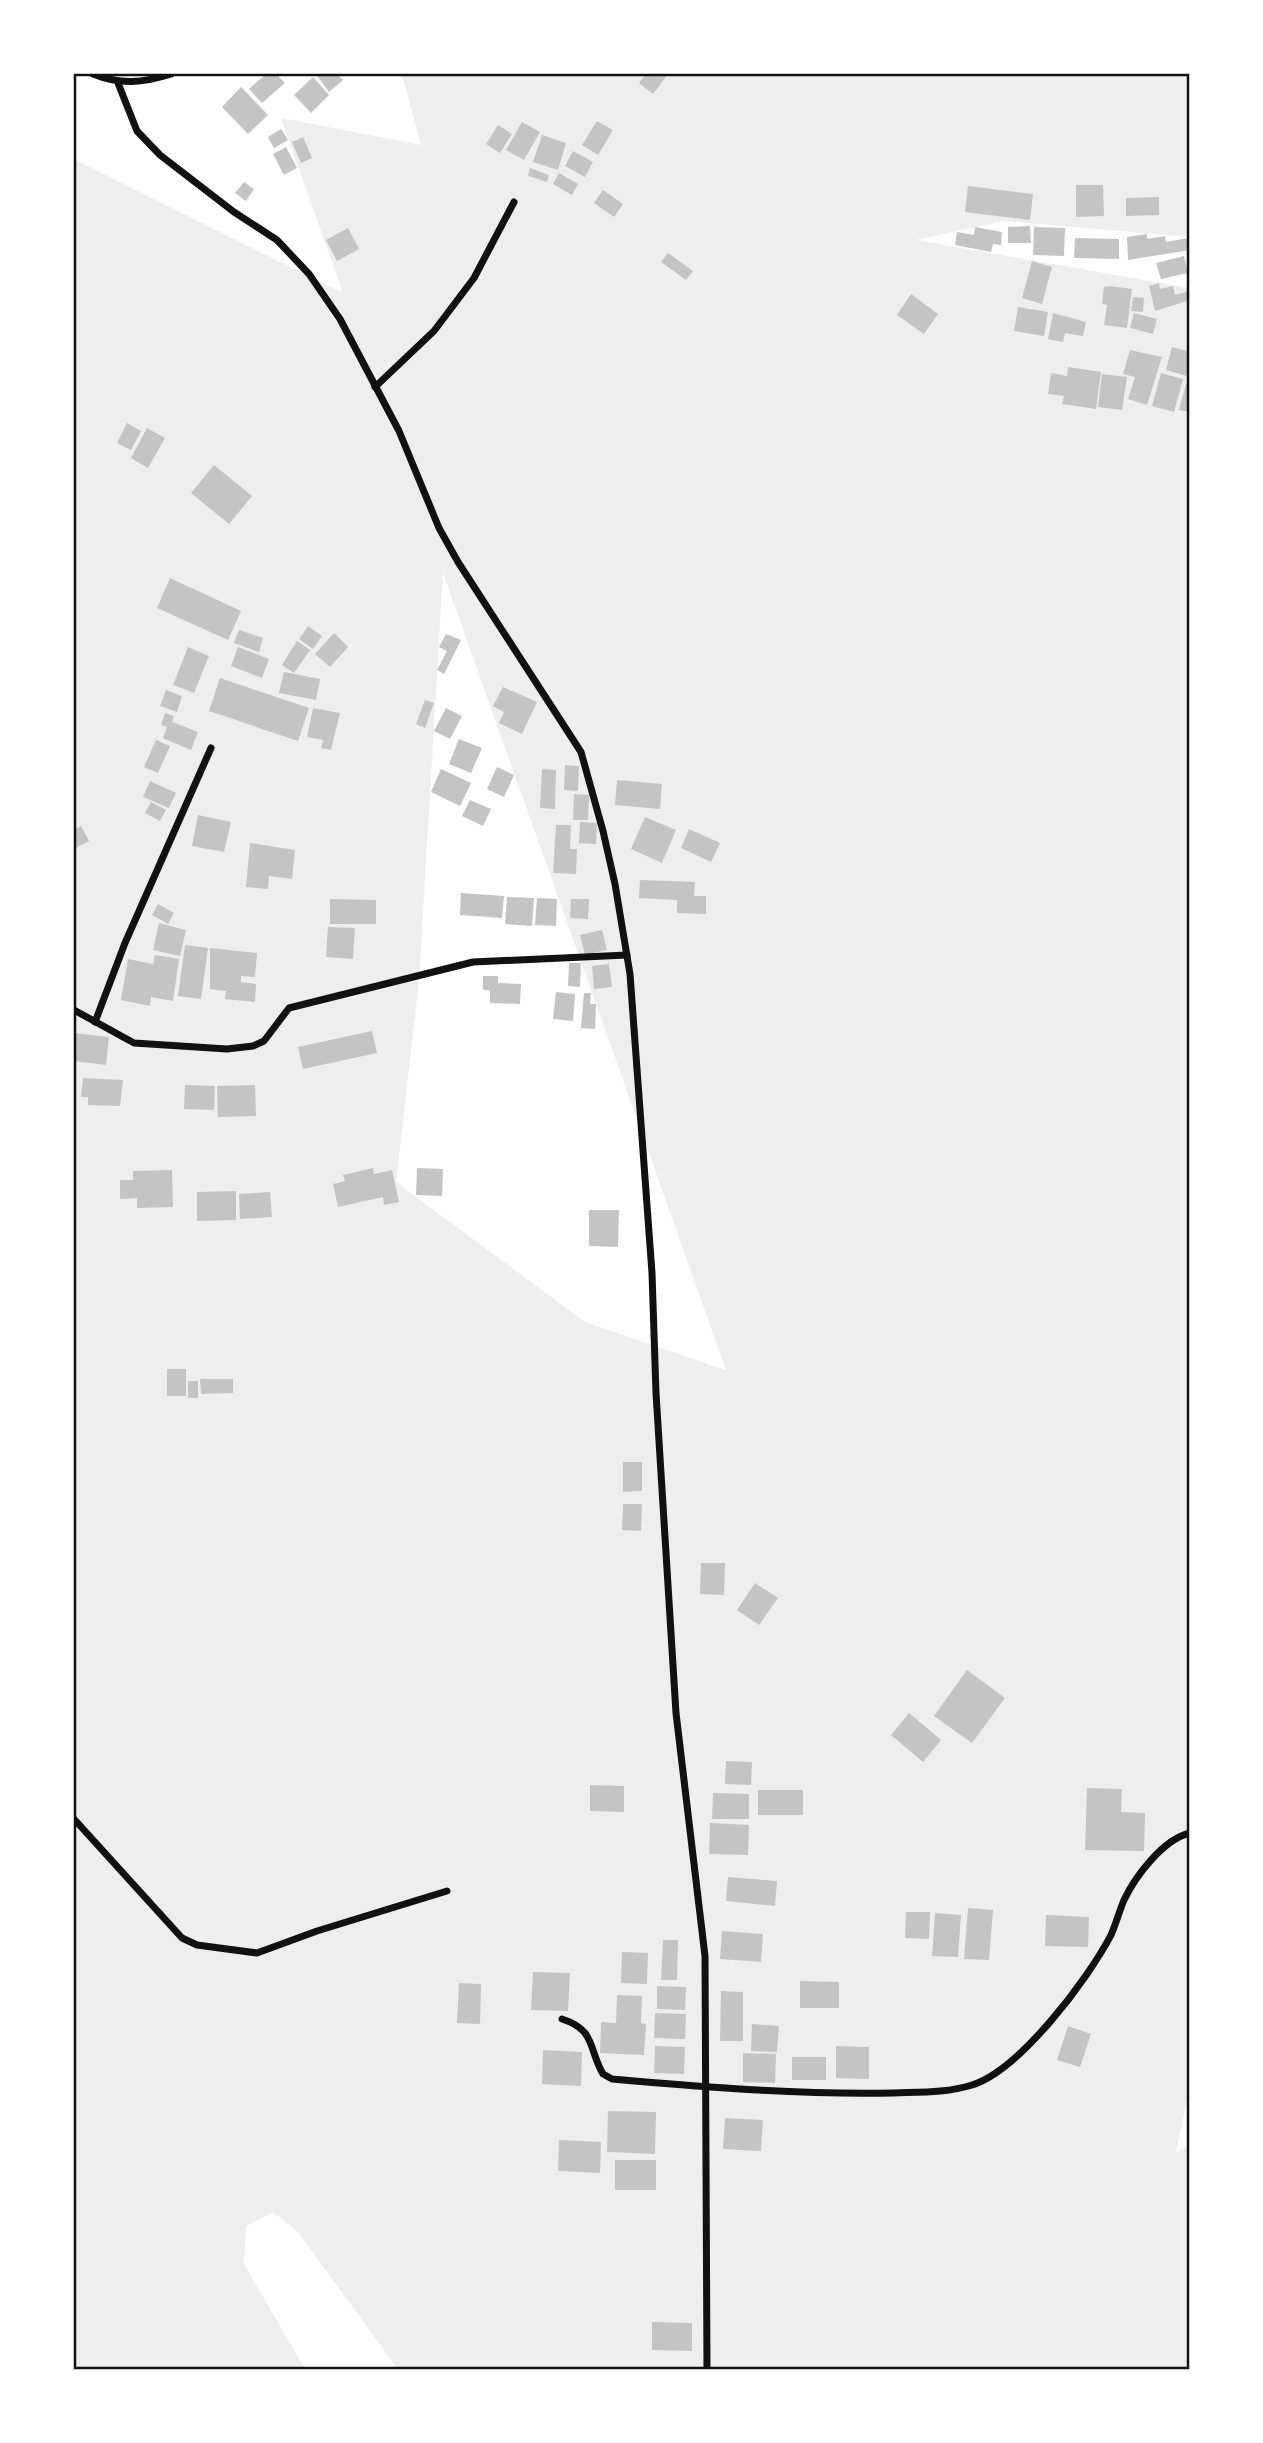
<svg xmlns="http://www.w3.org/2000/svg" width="1263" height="2443" font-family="'Work Sans',sans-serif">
<rect width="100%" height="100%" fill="#fff"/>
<path fill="#eee" fill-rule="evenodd" d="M402,74H1189V237L1003,221L916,240L1189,288L1190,2085L1176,2152L1187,2147L1189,2149V2369H398L297,2231L273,2212L246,2226L244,2264L305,2369H74V159L343,293L281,118L421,145ZM443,573L726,1370L585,1322L396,1182L419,982Z"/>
<g fill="#c4c4c4">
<polygon points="266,74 276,74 285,83 262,103 249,89"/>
<polygon points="316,74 337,74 343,80 329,92"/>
<polygon points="646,74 668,74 653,94 639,83"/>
<polygon points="313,77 329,95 311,113 294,95"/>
<polygon points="241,87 268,115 248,134 222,107"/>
<polygon points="597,121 613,130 598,155 582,145"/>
<polygon points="522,122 540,132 524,160 506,150"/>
<polygon points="498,125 512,134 500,153 486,144"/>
<polygon points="281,129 288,140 274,148 268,137"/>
<polygon points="542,135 566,143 558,170 533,162"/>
<polygon points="303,137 312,158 301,163 292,142"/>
<polygon points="286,147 297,168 284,175 273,154"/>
<polygon points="573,151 593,162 585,177 565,166"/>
<polygon points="530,168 549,175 547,182 528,176"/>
<polygon points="559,173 578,184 572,195 553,184"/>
<polygon points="244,182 254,189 246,201 235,193"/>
<polygon points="1076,185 1103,185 1104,216 1076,217"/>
<polygon points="968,186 1033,194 1030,220 965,212"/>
<polygon points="603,190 623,204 614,217 594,203"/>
<polygon points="1159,197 1159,215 1126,216 1126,198"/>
<polygon points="1030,226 1031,243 1008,243 1008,227"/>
<polygon points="975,227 1002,232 1001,245 993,244 991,252 955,245 957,232 974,235"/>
<polygon points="1034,227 1065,228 1064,256 1033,255"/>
<polygon points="348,228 359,249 337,261 326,240"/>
<polygon points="1147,234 1147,239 1165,236 1166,242 1188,238 1190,250 1128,260 1127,237"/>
<polygon points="1075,238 1119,239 1119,259 1074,258"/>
<polygon points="668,253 693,271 686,280 661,262"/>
<polygon points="1184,256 1188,273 1161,279 1156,263"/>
<polygon points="1032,261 1052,267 1042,304 1022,298"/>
<polygon points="1159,283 1160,289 1173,286 1175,295 1190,291 1190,300 1155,311 1149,286"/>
<polygon points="1110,286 1132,289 1127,328 1104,325 1107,305 1102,304 1104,287"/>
<polygon points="911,294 938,314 924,334 897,315"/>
<polygon points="1133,297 1144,298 1143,312 1131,311"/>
<polygon points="1018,307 1048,312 1044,336 1014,331"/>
<polygon points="1053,313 1086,322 1083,336 1065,333 1063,342 1048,339"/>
<polygon points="1134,313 1157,319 1153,334 1130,328"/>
<polygon points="1172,347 1190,352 1190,377 1166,370"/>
<polygon points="1130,350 1162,357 1147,405 1128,399 1135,377 1123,374"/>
<polygon points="1068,367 1101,372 1096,409 1062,404 1064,396 1048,394 1051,373 1067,376"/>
<polygon points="1161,373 1183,379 1174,412 1152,406"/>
<polygon points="1102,374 1127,377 1122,410 1098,407"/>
<polygon points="1186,384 1190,385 1190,412 1179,410"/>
<polygon points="127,423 141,431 131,450 117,443"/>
<polygon points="147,428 165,438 148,468 131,458"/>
<polygon points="214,465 252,496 229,524 191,493"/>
<polygon points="170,578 241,611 228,640 157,608"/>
<polygon points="308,626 322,636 313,649 299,639"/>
<polygon points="239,630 263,638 259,652 234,643"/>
<polygon points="334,633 348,647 330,667 315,654"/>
<polygon points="446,634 461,640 444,674 437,670 447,651 439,647"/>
<polygon points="297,641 310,650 294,673 282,665"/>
<polygon points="188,647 209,656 194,693 173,685"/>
<polygon points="238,647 269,659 262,678 231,666"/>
<polygon points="284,672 320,679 316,700 279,693"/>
<polygon points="220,678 309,708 298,741 209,711"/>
<polygon points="503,687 537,702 522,734 499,723 504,712 493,706"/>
<polygon points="166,690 182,696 177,712 160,706"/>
<polygon points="425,700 434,703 425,728 416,724"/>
<polygon points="313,708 340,713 331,750 321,748 323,740 307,737"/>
<polygon points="446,708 462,716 450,739 434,731"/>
<polygon points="165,713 174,716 172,722 198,732 191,750 163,738 167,727 161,725"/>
<polygon points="459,739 482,748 471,773 449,764"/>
<polygon points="156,740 170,746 158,773 144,767"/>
<polygon points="565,765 579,766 578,791 564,790"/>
<polygon points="497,767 514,775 504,797 487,789"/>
<polygon points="441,769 471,783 460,806 431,792"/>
<polygon points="542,769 556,770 555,809 540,808"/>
<polygon points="617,780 662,784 660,809 615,805"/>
<polygon points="150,781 176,793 169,808 143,797"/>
<polygon points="574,794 589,795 588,820 573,820"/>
<polygon points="470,800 491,809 483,826 462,816"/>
<polygon points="151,802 166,810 160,821 145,813"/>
<polygon points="198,815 231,822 224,852 192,846"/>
<polygon points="645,817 676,830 662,863 631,849"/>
<polygon points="580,822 597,823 596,844 579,843"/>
<polygon points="556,825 571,825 570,849 577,849 576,874 553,873"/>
<polygon points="81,826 89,841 74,849 74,830"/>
<polygon points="689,829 720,843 711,862 681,848"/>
<polygon points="250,843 295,850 292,879 269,876 268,889 246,887"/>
<polygon points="640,880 695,882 694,896 706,896 706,914 677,913 677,900 639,898"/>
<polygon points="461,893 504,896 502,918 460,915"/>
<polygon points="507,897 534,898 532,926 505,924"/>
<polygon points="537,898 557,899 556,926 535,925"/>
<polygon points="330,899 376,900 376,924 330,924"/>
<polygon points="571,899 589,899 588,919 570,918"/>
<polygon points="158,904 174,913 168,924 152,915"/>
<polygon points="159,923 186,930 180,956 153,950"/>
<polygon points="328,927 355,928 353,959 326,957"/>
<polygon points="602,930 607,950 585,955 580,935"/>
<polygon points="185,945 208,948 201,999 178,996"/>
<polygon points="210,948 257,953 255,977 241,976 241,982 256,984 255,1002 225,999 226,991 210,989"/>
<polygon points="155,955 179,959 173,1001 151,997 150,1006 121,1000 128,959 153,964"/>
<polygon points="569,963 581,963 580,987 568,986"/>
<polygon points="609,964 612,987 594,989 592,966"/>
<polygon points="483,976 498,976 498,983 521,984 520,1004 490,1003 490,990 483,990"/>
<polygon points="556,992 575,994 573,1021 553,1019"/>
<polygon points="584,993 591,993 590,1004 596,1004 595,1029 581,1028"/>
<polygon points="372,1031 377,1053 303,1069 298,1047"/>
<polygon points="74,1033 109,1037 106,1065 74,1061"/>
<polygon points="83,1078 123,1080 120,1106 88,1105 88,1097 81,1097"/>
<polygon points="185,1085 215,1086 214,1110 184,1109"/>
<polygon points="255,1085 256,1116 218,1117 217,1086"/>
<polygon points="373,1168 374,1174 392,1170 399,1202 384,1205 383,1197 338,1207 333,1184 345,1181 343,1175"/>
<polygon points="417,1168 443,1169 442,1196 416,1195"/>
<polygon points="172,1170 173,1207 137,1208 137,1198 120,1199 120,1180 133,1180 133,1171"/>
<polygon points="236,1191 236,1220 197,1221 197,1192"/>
<polygon points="270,1192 272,1217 240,1219 239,1194"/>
<polygon points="589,1210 619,1210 618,1247 589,1246"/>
<rect x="167" y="1369" width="19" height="27"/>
<polygon points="200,1379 233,1379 233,1393 201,1394"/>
<rect x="188" y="1381" width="10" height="17"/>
<polygon points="623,1462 642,1462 642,1491 623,1492"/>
<polygon points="623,1504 642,1504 641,1531 622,1530"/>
<polygon points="701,1563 725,1563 724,1595 700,1594"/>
<polygon points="755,1583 778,1598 759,1625 737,1610"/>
<polygon points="967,1670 1005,1698 972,1743 934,1716"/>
<polygon points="909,1713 941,1740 923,1762 891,1735"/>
<polygon points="726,1761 752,1762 751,1785 725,1784"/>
<polygon points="590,1785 624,1786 624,1812 590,1811"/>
<polygon points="1087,1788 1122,1789 1121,1812 1145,1813 1144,1851 1085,1850"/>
<rect x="758" y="1790" width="45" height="25"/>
<polygon points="713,1793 749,1794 749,1819 712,1819"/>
<polygon points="710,1823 749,1825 748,1855 709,1854"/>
<polygon points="728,1877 777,1881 775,1906 726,1901"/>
<polygon points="968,1908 993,1910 989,1960 964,1959"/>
<polygon points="906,1912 930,1912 929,1939 905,1938"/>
<polygon points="935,1913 961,1915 958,1957 932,1956"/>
<polygon points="1046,1915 1089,1917 1088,1947 1045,1946"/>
<polygon points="722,1931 763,1934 761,1962 720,1959"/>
<polygon points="663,1940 678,1940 677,1980 661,1980"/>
<polygon points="622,1952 648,1953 647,1984 621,1983"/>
<polygon points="533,1972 570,1973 568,2011 531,2010"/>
<polygon points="800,1981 839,1982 839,2008 800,2008"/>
<polygon points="459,1983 481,1984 480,2024 457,2023"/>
<polygon points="657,1986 686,1987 685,2010 657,2009"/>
<polygon points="721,1991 743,1992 743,2041 720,2041"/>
<polygon points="617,1995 642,1996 641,2023 646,2024 644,2055 600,2053 601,2022 616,2023"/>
<polygon points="655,2013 686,2014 685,2039 654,2038"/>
<polygon points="752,2024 779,2026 777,2052 751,2051"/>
<polygon points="1068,2026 1091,2034 1080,2067 1057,2060"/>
<polygon points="655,2046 685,2047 684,2074 654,2073"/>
<polygon points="836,2046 869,2047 869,2079 836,2078"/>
<polygon points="543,2050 582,2052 581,2086 542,2084"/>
<polygon points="743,2053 776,2054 775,2083 743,2082"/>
<rect x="792" y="2057" width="34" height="23"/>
<polygon points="608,2111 656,2112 655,2154 607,2152"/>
<polygon points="725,2118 763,2120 761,2151 723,2149"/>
<polygon points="559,2140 601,2142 600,2173 558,2171"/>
<rect x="615" y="2160" width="41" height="30"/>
<polygon points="652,2322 692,2323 692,2351 652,2350"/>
</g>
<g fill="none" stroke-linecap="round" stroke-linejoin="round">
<g stroke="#111" stroke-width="7">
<path d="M93,74C120,85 143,83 171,74"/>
<polyline points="118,83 137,131 160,155 234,212 277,240 309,274 340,319 399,431 439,528 458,562 581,752 603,831 615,884 630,974 652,1273 656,1393 676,1713 705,1956 707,2370"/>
<polyline points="375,387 434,331 474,278 514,202"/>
<polyline points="74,1010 134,1043 227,1049 253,1046 264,1041 289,1008 473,962 627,955"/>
<polyline points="95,1022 125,943 211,748"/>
<polyline points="74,1819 182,1938 197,1945 257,1953 317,1931 447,1891"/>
<path d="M562,2019C596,2030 588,2048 603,2074L612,2079C705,2087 800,2095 893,2093C919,2092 947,2093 972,2085C1020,2070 1088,1979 1111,1935C1116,1924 1119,1912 1124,1900C1135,1877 1163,1839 1190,1833"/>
</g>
</g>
<rect width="1263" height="2443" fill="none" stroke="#ffffff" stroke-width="150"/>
<rect x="75" y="75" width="1113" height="2293" fill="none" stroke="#111" stroke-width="2.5"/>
</svg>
